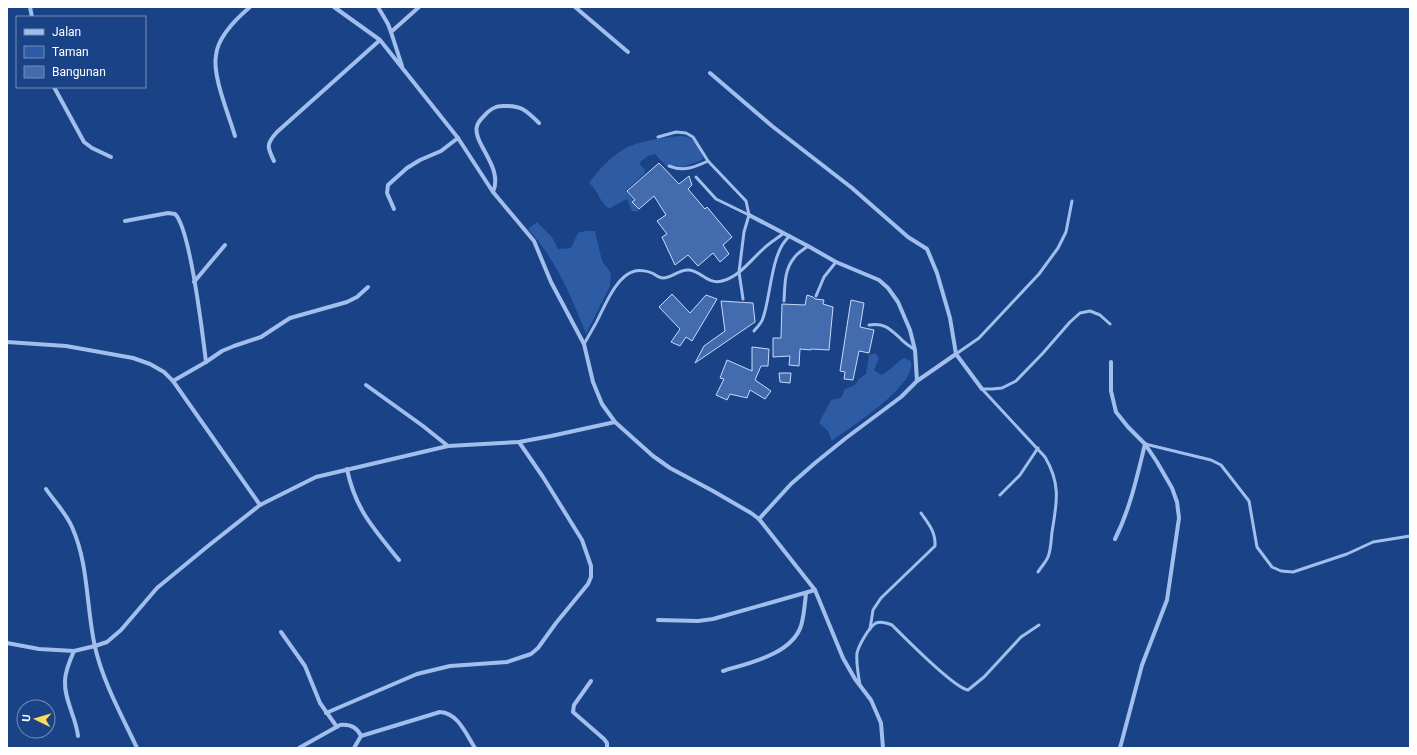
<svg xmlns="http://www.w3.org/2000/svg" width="1417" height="755" font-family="Roboto,sans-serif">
<rect width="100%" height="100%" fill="#1a4286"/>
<g fill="#2d5ba4">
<path d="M682,136C695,137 698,146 703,157L702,160L683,167L675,165L666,166L655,154L648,156L639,163L645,170L644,174L626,190L633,200L632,202L639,210L636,212L632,211L627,199L612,207L610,209C600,204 599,191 589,183C599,169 614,153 630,146C645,140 666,137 682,136Z"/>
<path d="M537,222L552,237L558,249L571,248L578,233L585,231H595L602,261L611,273L610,286L586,334C571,296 556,259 528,229Z"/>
<path d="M875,353L879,358L874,370L881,375C890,371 895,363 904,358L911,361C917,386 850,427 832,441L828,431L819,423L831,400L841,398L845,389L855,385L859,379L866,374L869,355Z"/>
</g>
<g fill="#436caf" stroke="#c7daf9">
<polygon points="659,163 679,184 689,176 692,185 688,189 705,209 707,207 732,237 723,245 729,254 720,262 713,253 698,266 688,255 675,265 662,237 667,234 657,221 666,215 654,196 639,209 632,202 635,200 627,191"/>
<polygon points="672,294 690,313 706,295 717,299 692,341 686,337 680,346 671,342 680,329 659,307"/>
<polygon points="807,295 813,297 815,299 824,300 823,304 833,307 829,350 811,349 811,350 800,349 799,366 789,365 790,356 773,357 773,338 781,338 782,304 805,305"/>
<polygon points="851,300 864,303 860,327 874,330 869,353 859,351 853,380 844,379 845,372 840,371"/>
<polygon points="721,301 753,303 755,322 695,363 704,346 725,331"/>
<polygon points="752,347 769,349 768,366 761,366 755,380 771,391 765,399 750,390 747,398 730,394 727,400 716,395 724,379 720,378 727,360 752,371"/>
<polygon points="779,373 791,373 790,383 780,382"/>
</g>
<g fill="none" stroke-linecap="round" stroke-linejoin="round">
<g stroke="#a1beec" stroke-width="3">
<polyline points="658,137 676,132 686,133 693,137 708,161 746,201 749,215 744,232 739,272 743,299"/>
<path d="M669,166C684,172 695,167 708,161"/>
<polyline points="696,177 716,199 749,215"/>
<polyline points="816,296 824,277 836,262"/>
<path d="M784,301C785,286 784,270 794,258C797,253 804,249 808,246"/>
<path d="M869,325C885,323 889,328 900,338C904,343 910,346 915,350"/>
<path d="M754,331C757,327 762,323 763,318C771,296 771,250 790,236"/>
<path d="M584,344C588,337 592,330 596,323C604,308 616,275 635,271C640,270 648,271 652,273C656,275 659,278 663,278C672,278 679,269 689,270C701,271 708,285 722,281C742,276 754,255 769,244C774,240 779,237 784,233"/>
<polyline points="956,354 979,338 1039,274 1058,248 1066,232 1072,201"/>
<path d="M982,389L1045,457C1061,484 1057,502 1052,532C1051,540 1051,550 1048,557C1046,562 1041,567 1038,572"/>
<polyline points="982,389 992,389 1002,388 1016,381 1043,353 1070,322 1080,313 1090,311 1100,315 1110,324"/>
<polyline points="1145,444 1211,460 1221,465 1249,501 1257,547 1272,567 1281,571 1293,572 1347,554 1373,542 1410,536"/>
<polyline points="1000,495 1020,475 1038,448"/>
<path d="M870,629L873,610L881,598L935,546C936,532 928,523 921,513"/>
<path d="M860,685C858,674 856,663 857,653C859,645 869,627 876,623C881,621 887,623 892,625C904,637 954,688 968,690L984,677L1021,637L1039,625"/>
</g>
<g stroke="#a1beec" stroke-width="4">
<polyline points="30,7 32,17"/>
<polyline points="334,7 380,40 458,138 493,192 534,241 551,282 584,344 593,382 602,404 615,422 653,456 670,468 713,491 751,513 759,519 815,590 843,658 855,679 871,700 881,723 883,748"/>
<polyline points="378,7 388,24 391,32"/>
<polyline points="575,7 628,52"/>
<polyline points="402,66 391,32 419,7"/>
<polyline points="710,73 772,126 852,188 908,237 927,249 937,273 950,318 956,354"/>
<polyline points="54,87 84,142 92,148 111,157"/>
<path d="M235,136C229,115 212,76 216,55C218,37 237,18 250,7"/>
<path d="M274,161C267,147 266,144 277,132L380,40"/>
<path d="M493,192C504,167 472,143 477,126C478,122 481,119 484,116C488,111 495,106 502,106C521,105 526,110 539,123"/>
<polyline points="394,209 387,193 388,185 407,168 420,160 441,151 458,138"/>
<polyline points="749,215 808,246 836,262 879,280 888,288 898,302 910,330 915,350 917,381"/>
<path d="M125,221L168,213L175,214C190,228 203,337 206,362L173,381L260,505"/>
<polyline points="194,282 225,245"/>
<polyline points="7,342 66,346 133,358 150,364 164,372 173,381"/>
<polyline points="206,362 222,351 234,346 261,337 290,318 347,302 357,297 368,287"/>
<polyline points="1111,362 1111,391 1116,412 1128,427 1145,444 1157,462 1172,488 1177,502 1179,518 1167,600 1142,665 1120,748"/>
<polyline points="366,385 423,426 448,446"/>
<path d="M347,469C355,509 374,529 399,560"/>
<path d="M46,489C54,501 66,513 72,527C89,565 86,607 95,647C103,682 122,716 137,748"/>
<polyline points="759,519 791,484 815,463 846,438 901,397 917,381 956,354 982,389"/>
<path d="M1115,539C1130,509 1137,477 1145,444"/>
<polyline points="658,620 698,621 713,619 815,590"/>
<polyline points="281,632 305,666 320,703 337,727"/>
<polyline points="7,643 39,649 74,651 95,646 107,642 121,630 157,588 208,546 260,505 316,477 448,446 519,442 551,436 615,422"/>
<path d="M74,651C70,660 65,671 65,681C64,700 76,717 78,736"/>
<path d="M723,671C748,663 791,655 801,626C804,616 805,603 806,593"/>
<polyline points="591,681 574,705 573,712 604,739 607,743 607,748"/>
<polyline points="326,713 417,674 450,666 507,662 531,654 538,648 556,623 588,584 591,577 591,566 582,540 543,477 519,442"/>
<path d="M299,748L340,725C350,724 357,727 361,736"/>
<path d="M354,748L361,736L440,712C458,713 466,734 475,748"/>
</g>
</g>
<rect width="1417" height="755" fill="none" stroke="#ffffff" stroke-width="16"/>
<rect x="16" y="16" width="130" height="72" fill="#1a4286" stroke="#768eb6"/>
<rect x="24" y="29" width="20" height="6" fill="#a1beec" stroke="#768eb6"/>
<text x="52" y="36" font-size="12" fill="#ffffff">Jalan</text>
<rect x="24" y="46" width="20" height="12" fill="#2d5ba4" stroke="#768eb6"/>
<text x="52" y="56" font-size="12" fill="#ffffff">Taman</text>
<rect x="24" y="66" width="20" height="12" fill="#436caf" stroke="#768eb6"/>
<text x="52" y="76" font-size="12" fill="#ffffff">Bangunan</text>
<g transform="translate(36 719) rotate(275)"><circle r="19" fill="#1a4286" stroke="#768eb6"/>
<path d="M0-3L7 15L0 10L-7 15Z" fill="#feda5e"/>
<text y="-6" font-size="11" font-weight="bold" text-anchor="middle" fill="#ffffff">U</text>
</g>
</svg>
